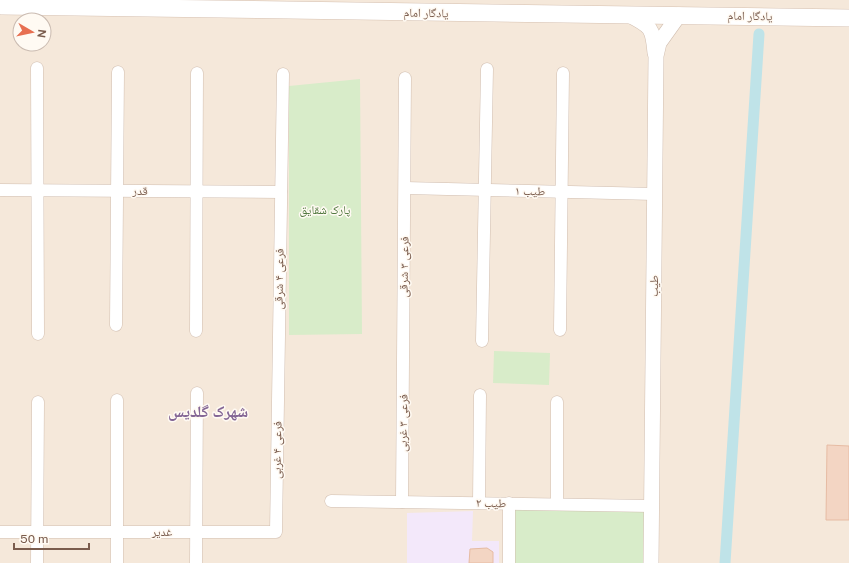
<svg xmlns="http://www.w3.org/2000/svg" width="849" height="563" font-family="'Public Sans','Noto Naskh Arabic',sans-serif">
<rect width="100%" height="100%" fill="#fdf6ec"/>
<path fill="#f5e8da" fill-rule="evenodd" d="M0,0H849V563H0ZM20,20H44V44H20Z"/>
<polygon fill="#f3e8fa" points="473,511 472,541 499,541 499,563 493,563 493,552 487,548 470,549 469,563 407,563 407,513"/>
<g fill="#d8ecc9">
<polygon points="360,79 362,334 289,335 289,86"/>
<polygon points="494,351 550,353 549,385 493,383"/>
<polygon points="514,509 646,511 646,563 515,563"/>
</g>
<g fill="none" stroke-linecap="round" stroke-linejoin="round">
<polyline stroke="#bfe3e8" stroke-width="11" points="725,563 759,34"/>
</g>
<g fill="#f3d5c3" stroke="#e6bba3">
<polygon points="827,445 849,446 849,520 826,520"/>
<polygon points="487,548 493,552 493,563 469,563 470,549"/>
</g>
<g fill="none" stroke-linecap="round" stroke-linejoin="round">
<g stroke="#d1beb0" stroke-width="13">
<g id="minor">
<polyline points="37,68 38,334"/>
<polyline points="405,188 654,194"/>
<polyline points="0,190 281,192"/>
<polyline points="116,325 118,72"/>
<polyline points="560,330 563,73"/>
<polyline points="196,331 197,73"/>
<polyline points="482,341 487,69"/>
<polyline points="557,402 557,504"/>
<polyline points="331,501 652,506"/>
<polyline points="402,502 405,78"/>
<polyline points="479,503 480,395"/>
<polyline points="509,503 509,563"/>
<polyline points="0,532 276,532 283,74"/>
<polyline points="37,563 38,402"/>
<polyline points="117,563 117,400"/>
<polyline points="196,563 197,393"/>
</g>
</g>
<g stroke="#d1beb0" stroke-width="16">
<g id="tertiary">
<path d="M629,15C651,26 653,28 655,53"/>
<polyline points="651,563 656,56 659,43 679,15"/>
</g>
</g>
<g stroke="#d6c0b0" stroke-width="18">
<polyline id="secondary" points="2,6 849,18"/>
</g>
<use href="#minor" stroke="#fff" stroke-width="12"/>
<use href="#tertiary" stroke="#fff" stroke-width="15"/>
<use href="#secondary" stroke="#fff" stroke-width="17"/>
</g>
<g text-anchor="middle" stroke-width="3" stroke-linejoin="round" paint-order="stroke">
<g font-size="12" fill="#7a5c4d" stroke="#fffaf3">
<text transform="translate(426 13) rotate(1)" y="4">یادگار امام</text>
<text transform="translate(750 16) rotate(1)" y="4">یادگار امام</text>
<text x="140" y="195">قدر</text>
<text transform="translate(530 191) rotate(1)" y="4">طیب ۱</text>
<text transform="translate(404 267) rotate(-89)" y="4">فرعی ۳ شرقی</text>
<text transform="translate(279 279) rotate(-89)" y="4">فرعی ۴ شرقی</text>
<text transform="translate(654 286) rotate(-89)" y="4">طیب</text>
<text transform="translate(403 423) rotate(-89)" y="4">فرعی ۳ غربی</text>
<text transform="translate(277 450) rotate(-89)" y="4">فرعی ۴ غربی</text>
<text transform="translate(491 503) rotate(1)" y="4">طیب ۲</text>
<text x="162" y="536">غدیر</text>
</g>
<g font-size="12" fill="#537a41" stroke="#fffaf3">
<text x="325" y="214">پارک شقایق</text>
</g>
<g font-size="16" font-weight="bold" fill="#846695" stroke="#fffaf3">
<text x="208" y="417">شهرک گلدیس</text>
</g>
</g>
<g transform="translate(32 32) rotate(99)"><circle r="19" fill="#fffaf3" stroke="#cabbb1"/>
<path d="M0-3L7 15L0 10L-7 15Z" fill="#e76f51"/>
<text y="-6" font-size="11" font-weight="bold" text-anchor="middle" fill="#7a5c4d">N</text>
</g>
<path d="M14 543v6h75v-6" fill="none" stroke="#7a5c4d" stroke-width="2"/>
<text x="20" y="543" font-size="12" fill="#7a5c4d" stroke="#fffaf3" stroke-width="3" paint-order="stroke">50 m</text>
</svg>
